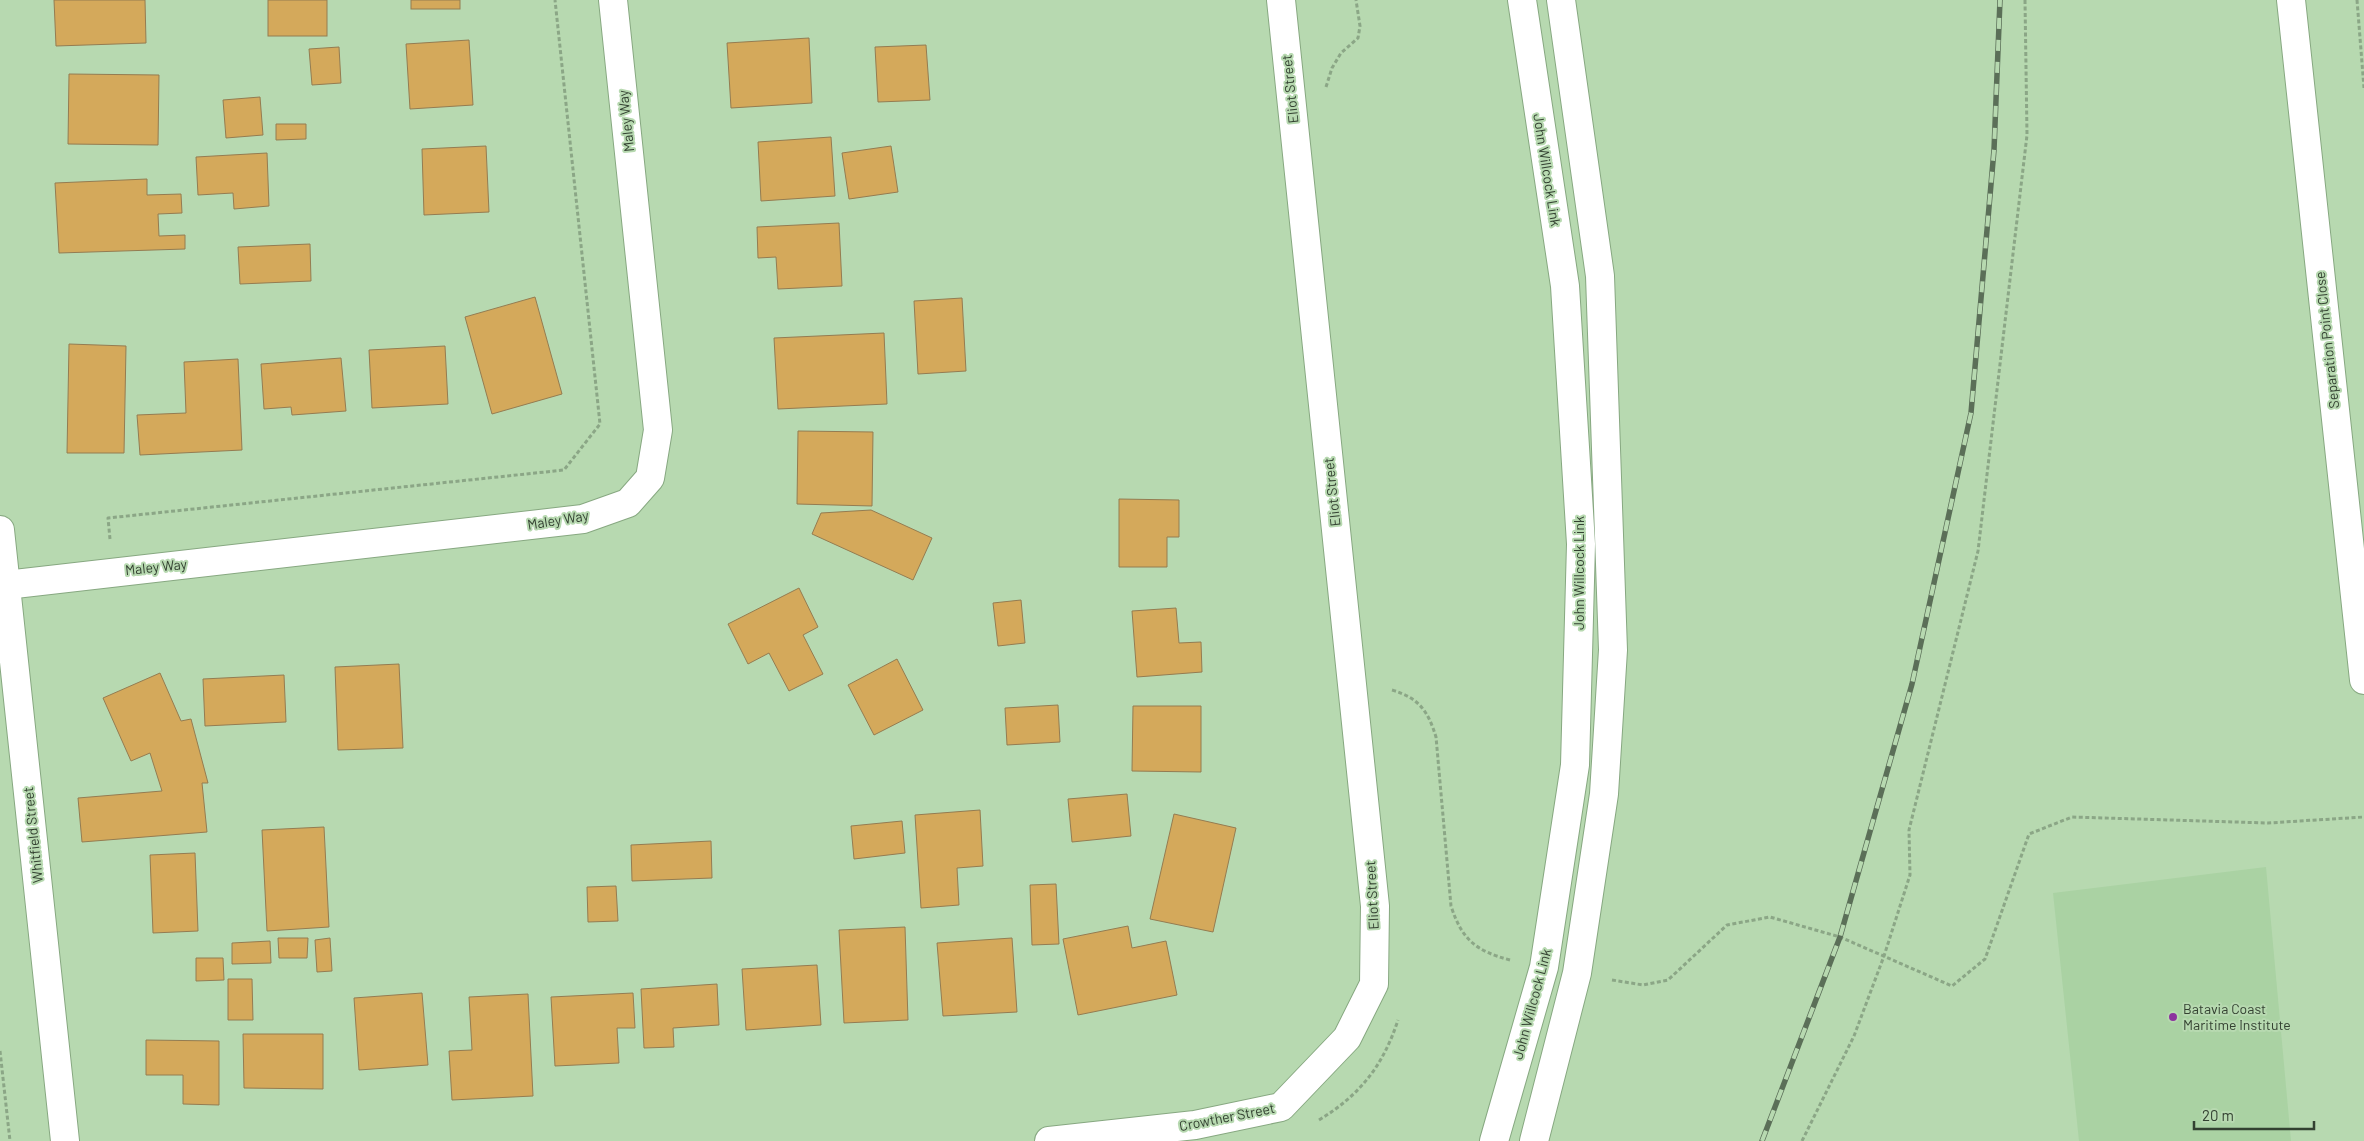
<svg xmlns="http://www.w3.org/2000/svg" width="2364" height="1141" font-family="Barlow,sans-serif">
<rect width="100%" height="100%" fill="#b7d9b0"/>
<polygon fill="#aad2a3" points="2266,867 2291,1141 2079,1141 2053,893"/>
<g fill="#d4a95b" stroke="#947c51">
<polygon points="54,0 145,0 146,43 56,46"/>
<rect x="268" y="0" width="59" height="36"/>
<rect x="411" y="0" width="49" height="9"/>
<polygon points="809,38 812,103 731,108 727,43"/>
<polygon points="469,40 473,105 410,109 406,44"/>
<polygon points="926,45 930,100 878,102 875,47"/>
<polygon points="339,47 341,83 312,85 309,49"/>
<polygon points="69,74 159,75 158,145 68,144"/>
<polygon points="260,97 263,135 226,138 223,100"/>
<polygon points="276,124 306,124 306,139 276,140"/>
<polygon points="831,137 835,196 761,201 758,142"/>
<polygon points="486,146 489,212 424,215 422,149"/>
<polygon points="891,146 898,192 849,199 842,153"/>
<polygon points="267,153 269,206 234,209 233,193 198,195 196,157"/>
<polygon points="147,179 147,195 181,194 182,213 158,214 159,236 185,235 185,249 59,253 55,183"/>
<polygon points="839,223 842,286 778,289 776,257 758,258 757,227"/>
<polygon points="310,244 311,281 240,284 238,247"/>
<polygon points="535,297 562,394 492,414 465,317"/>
<polygon points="962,298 966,371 918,374 914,301"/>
<polygon points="884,333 887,404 778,409 774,338"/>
<polygon points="69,344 126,346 124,453 67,453"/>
<polygon points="445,346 448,404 372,408 369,350"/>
<polygon points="341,358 346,411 292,415 291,407 264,409 261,364"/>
<polygon points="238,359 242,450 140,455 137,415 186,413 184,362"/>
<polygon points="798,431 873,432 872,506 797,504"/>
<polygon points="1119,499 1179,500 1179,537 1167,537 1167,567 1119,567"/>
<polygon points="871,510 932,538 913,580 812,534 821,513"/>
<polygon points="799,588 818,627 803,635 823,674 789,691 769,653 748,664 728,624"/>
<polygon points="1021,600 1025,643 998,646 993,603"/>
<polygon points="1176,608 1179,643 1201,642 1202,672 1137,677 1132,611"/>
<polygon points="897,659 923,710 874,735 848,685"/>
<polygon points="399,664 403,748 338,750 335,667"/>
<polygon points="160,673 181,721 191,719 208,783 202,783 207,832 82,842 78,798 162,791 150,753 131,761 103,698"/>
<polygon points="284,675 286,722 205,726 203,679"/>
<polygon points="1058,705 1060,742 1007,745 1005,708"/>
<polygon points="1133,706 1201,706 1201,772 1132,771"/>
<polygon points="1127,794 1131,836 1072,842 1068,799"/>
<polygon points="980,810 983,866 957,868 959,905 921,908 915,815"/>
<polygon points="1174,814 1236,828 1213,932 1150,919"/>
<polygon points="902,821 905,853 854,859 851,826"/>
<polygon points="324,827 329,927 267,931 262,830"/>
<polygon points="711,841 712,878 632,881 631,845"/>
<polygon points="195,853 198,931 153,933 150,855"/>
<polygon points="1056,884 1059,944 1032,945 1030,885"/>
<polygon points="616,886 618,921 588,922 587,887"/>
<polygon points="1128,926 1132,948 1166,941 1177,995 1078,1015 1063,939"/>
<polygon points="905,927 908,1020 844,1023 839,930"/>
<polygon points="278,938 308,938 307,958 279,958"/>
<polygon points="330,938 332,971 317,972 315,940"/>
<polygon points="1012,938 1017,1012 943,1016 937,943"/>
<polygon points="270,941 271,963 232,964 232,943"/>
<polygon points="196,958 223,958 224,980 196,981"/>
<polygon points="817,965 821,1025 746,1030 742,969"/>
<polygon points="228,979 252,979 253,1020 228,1020"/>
<polygon points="717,984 719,1025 673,1028 674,1047 644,1048 641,989"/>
<polygon points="422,993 428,1065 359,1070 354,998"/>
<polygon points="633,993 635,1028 617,1028 619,1063 555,1066 551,997"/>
<polygon points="528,994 533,1096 452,1100 449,1051 472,1050 469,997"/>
<polygon points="243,1034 323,1034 323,1089 244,1088"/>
<polygon points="146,1040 219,1041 219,1105 183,1104 183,1075 146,1075"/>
</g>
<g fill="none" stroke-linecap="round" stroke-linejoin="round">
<g stroke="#87a881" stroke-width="30">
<g id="minor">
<polyline points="2291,0 2364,680"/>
<polyline points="0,530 65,1141"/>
<polyline points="6,585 583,519 628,503 650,478 658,430 613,0"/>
</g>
</g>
<g stroke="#87a881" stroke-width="30">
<polyline id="tertiary" points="1049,1141 1195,1125 1281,1107 1347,1038 1374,984 1375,906 1281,0"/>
</g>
<g stroke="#87a881" stroke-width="30">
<g id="primary">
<polyline points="1494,1141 1544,967 1575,765 1581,544 1565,286 1522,0"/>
<polyline points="1534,1141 1577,973 1604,794 1613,650 1600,276 1561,0"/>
</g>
</g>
<g stroke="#8ba686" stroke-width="3" stroke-dasharray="4 2.5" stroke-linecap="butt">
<polyline points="2357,0 2364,88"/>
<polyline points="1326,87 1332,68 1341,53 1358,38 1360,26 1356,0"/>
<polyline points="110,539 108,518 564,470 600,424 555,0"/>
<path d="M1392,690C1419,698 1428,711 1436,737L1451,906C1462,940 1476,951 1510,960"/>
<polyline points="1612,980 1643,985 1668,980 1727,925 1770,917 1840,937 1952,986 1985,959 2029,834 2072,817 2268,823 2364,817"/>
<polyline points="0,1051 10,1141"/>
<path d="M1319,1120C1360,1095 1383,1066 1398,1020"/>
<polyline points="1802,1141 1854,1036 1884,956 1910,875 1909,830 1978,551 2027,135 2025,0"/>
</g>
<use href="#minor" stroke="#fff" stroke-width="28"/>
<use href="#tertiary" stroke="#fff" stroke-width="28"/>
<use href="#primary" stroke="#fff" stroke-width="28"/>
<g stroke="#5b6f58" stroke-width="5.5">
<polyline id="rail" points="1762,1141 1840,937 1912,684 1971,413 1994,150 2000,0"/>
</g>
<use href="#rail" stroke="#b7d9b0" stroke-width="4" stroke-dasharray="11" stroke-linecap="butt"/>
</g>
<circle fill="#8c329e" stroke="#b7d9b0" stroke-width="2" cx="2173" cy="1017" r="5"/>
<g text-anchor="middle" stroke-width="4" stroke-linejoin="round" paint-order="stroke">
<g font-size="14" fill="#334131" stroke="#b7d9b0">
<text transform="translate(1290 89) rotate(-96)" y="5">Eliot Street</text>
<text transform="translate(626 121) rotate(-96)" y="5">Maley Way</text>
<text transform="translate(1547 170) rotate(81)" y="5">John Willcock Link</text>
<text transform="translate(2327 340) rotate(-96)" y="5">Separation Point Close</text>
<text transform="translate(1332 492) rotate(-96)" y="5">Eliot Street</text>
<text transform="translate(558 520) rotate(-9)" y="5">Maley Way</text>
<text transform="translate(156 567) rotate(-6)" y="5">Maley Way</text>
<text transform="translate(1579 573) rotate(-90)" y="5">John Willcock Link</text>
<text transform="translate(33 835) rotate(-96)" y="5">Whitfield Street</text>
<text transform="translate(1372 895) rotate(-93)" y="5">Eliot Street</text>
<text transform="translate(1532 1004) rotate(-75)" y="5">John Willcock Link</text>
<text transform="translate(1227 1117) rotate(-11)" y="5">Crowther Street</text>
</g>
<g font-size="14" fill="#334131" stroke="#b7d9b0" text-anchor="start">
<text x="2183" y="1014">Batavia Coast<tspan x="2183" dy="16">Maritime Institute</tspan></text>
</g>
</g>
<path d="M2194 1121v8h120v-8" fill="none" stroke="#334131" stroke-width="2.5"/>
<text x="2202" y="1121" font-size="15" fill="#334131" stroke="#b7d9b0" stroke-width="4" paint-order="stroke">20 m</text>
</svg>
